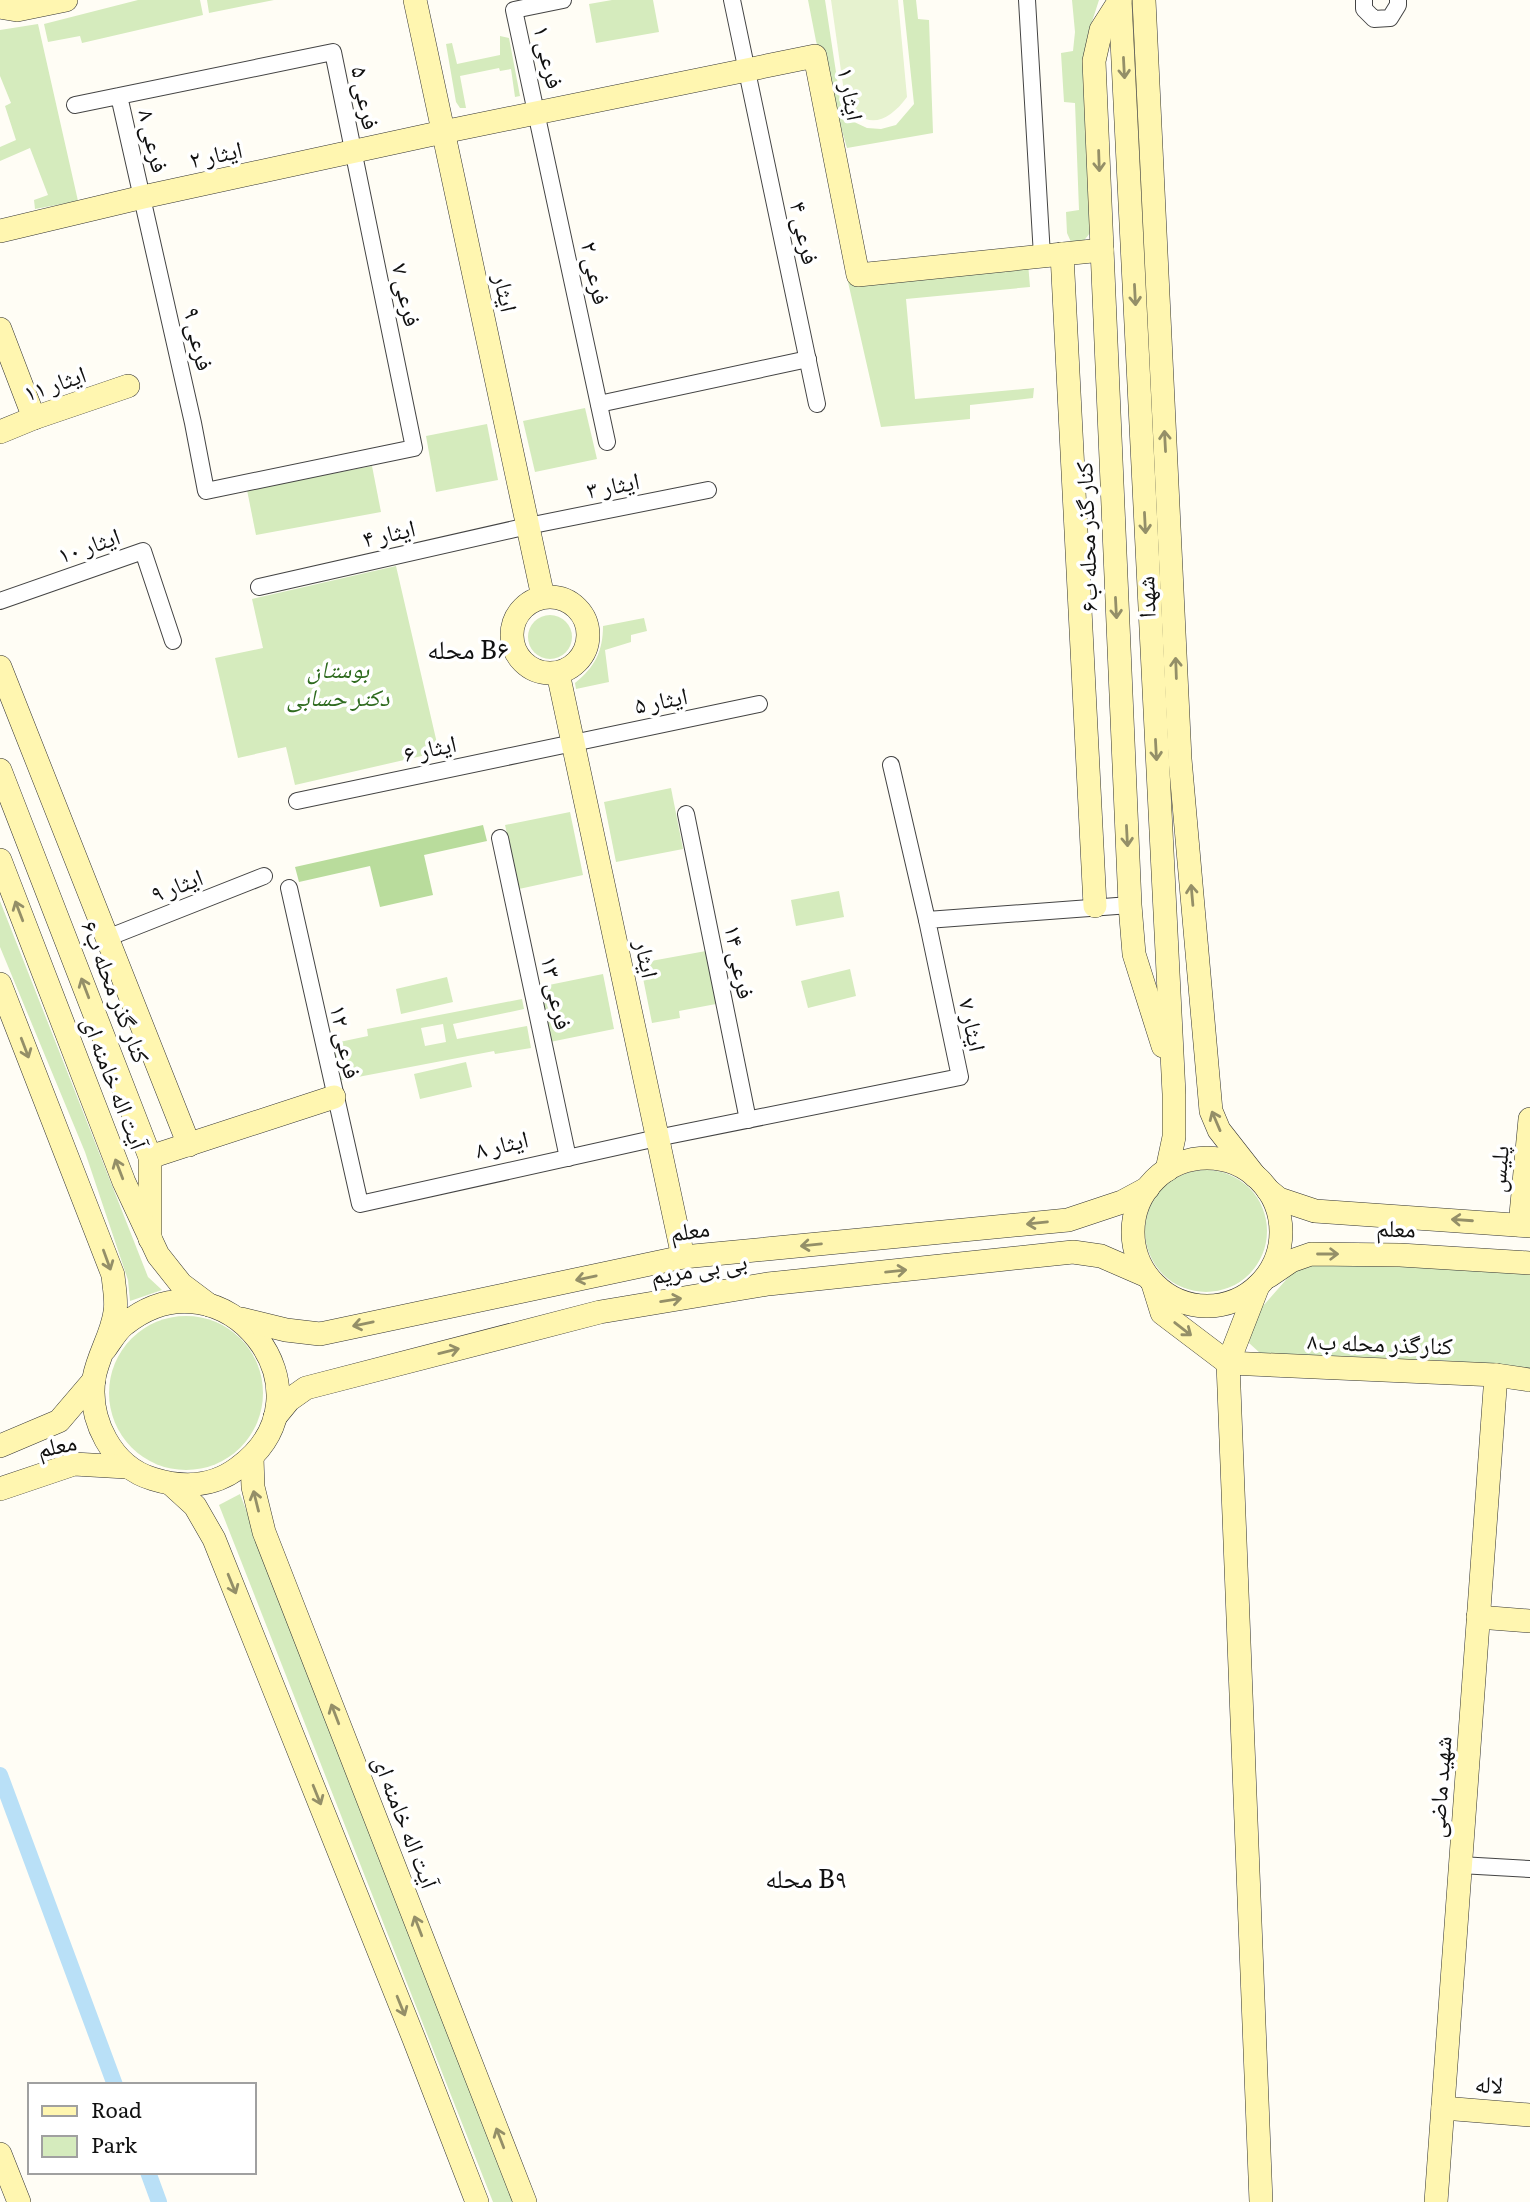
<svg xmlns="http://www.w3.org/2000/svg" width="1530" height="2202" font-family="Literata,'Noto Naskh Arabic',serif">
<rect width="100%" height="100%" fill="#fffdf5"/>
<g fill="#d5ebbd" fill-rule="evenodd">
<polygon points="138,0 200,0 203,15 82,43 80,36 48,42 44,24"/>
<polygon points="207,0 274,0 209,13"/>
<polygon points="612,0 653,0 659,32 596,43 589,4"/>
<polygon points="808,0 825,0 841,105 852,121 867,128 881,129 896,125 914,104 903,0 916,0 918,19 929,20 933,133 847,148 816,41"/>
<polygon points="1072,0 1099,0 1088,34 1084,71 1090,233 1082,243 1071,242 1067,233 1066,212 1079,210 1075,103 1064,102 1061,53 1073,51 1075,32"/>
<polygon points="38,24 78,201 35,209 34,200 48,195 30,148 0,161 0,147 16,140 5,106 11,103 0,76 0,30"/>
<polygon points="500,36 509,38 520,96 515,97 511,69 500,71 499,68 460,76 466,108 460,108 456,102 446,44 452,43 457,64 500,55"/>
<polygon points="1028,263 1030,287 906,299 915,399 1034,388 1033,398 970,405 970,419 881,427 848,282"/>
<polygon points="585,408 597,459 535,472 523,421"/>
<polygon points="487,424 498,480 436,492 426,436"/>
<polygon points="372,466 381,512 256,535 247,490"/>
<polygon points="396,566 439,752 295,785 286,747 238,758 215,658 263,648 252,599"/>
<circle cx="550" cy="637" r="22"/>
<path d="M644,618L647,631L631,635V642L605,650L609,682L576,689L575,683C595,667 603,651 603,626Z"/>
<polygon points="671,788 683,849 616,862 604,802"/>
<polygon points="570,812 583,875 519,889 505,825"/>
<polygon points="839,891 844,917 796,926 791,900"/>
<polygon points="0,901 148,1277 162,1290 130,1301 128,1280 85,1152 0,947"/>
<polygon points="706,951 716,1004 679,1011 680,1018 652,1023 640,963"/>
<polygon points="850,969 856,996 808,1008 801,981"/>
<polygon points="603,974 614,1029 550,1042 539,987"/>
<polygon points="447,977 453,1002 401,1014 396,989"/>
<path d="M522,999L524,1009L453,1024L457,1039L527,1026L531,1048L495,1054L494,1051L337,1081L330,1044L368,1036L367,1029ZM443,1024L446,1042L425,1046L421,1028Z"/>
<polygon points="466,1062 472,1087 420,1099 414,1074"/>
<circle cx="1206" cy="1231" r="61"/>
<polygon points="1300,1264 1435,1267 1530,1273 1530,1369 1452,1361 1260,1353 1249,1343 1256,1314"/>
<circle cx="186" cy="1393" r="77"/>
<polygon points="240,1494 513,2202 493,2202 219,1505"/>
</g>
<polygon fill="#b9dc9c" points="483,825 487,841 424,855 433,895 380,907 370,866 299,882 295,867"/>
<path fill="#e6f2cf" d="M831,0H898L907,97C888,123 864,132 845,99Z"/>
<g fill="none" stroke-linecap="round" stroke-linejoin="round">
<g stroke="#b9e0f7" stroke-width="16">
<polyline points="0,1775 115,2085"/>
<polyline points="148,2172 159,2202"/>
</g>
<g stroke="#444" stroke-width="18">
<g id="street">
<polyline points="563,0 514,10 607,442"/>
<polyline points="732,0 817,404"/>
<polyline points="1027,0 1042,256"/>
<polyline points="1364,0 1364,9 1374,19 1390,18 1398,5 1398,0"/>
<polyline points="75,105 333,52 414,448 206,491 193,423 119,96"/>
<polyline points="599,404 808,359"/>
<polyline points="259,587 528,526 708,490"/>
<polyline points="0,601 143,551 173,641"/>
<polyline points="891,765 927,920"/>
<polyline points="297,801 759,704"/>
<polyline points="686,814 748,1120"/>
<polyline points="500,838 568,1158"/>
<polyline points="289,888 360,1204 657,1138 960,1077 927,920 1130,905"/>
<polyline points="107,938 264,876"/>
<polyline points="1460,1865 1530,1869"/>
</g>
</g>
<g stroke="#333" stroke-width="24">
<g id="secondary">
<polyline points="415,0 543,597"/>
<polyline points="1120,0 1174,1094 1174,1137 1167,1170"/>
<polyline points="1120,0 1101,30 1094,61 1130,905 1134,954 1163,1046"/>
<polyline points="1144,0 1180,759 1211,1111 1219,1130 1255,1176"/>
<polyline points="0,7 17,10 66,0"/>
<polyline points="0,231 143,197 443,132 815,56 858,275 1102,250"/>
<polyline points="1062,254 1095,906"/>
<polyline points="0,329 34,418"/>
<polyline points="0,432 34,418 128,386"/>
<circle cx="550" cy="635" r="38"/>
<polyline points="0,667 189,1145"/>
<polyline points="558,673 683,1257"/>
<polyline points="0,770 150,1157 150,1239"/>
<polyline points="0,860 124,1182 158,1255 181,1284 209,1305"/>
<path d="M0,984L113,1275C114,1287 117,1301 115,1312C112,1335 98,1355 94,1378C88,1420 112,1467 153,1479C182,1488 213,1487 238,1468C341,1393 224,1245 125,1324C117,1330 111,1341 105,1349"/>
<polyline points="150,1157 334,1097"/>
<circle cx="1207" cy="1232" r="74"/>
<polyline points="1268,1190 1279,1199 1315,1211 1530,1226"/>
<polyline points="1520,1225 1530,1119"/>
<polyline points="1269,1276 1291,1261 1311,1254 1400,1255 1530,1263"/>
<polyline points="1153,1284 1162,1313 1228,1363"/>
<polyline points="1258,1286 1228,1363 1261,2202"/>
<polyline points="241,1319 286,1330 320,1334 683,1257 1068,1220 1122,1202 1148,1188"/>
<polyline points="1228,1363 1496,1375 1530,1380"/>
<polyline points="275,1417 289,1400 306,1388 600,1312 768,1284 1073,1252 1101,1256 1147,1276"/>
<polyline points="0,1446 59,1421 94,1380"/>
<polyline points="252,1458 253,1487 264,1532 525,2202"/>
<polyline points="172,1485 195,1506 214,1539 414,2039 477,2202"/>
<polyline points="0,1489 74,1464 126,1467"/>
<polyline points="1478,1617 1530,1621"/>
<polyline points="1443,2108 1530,2115"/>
<polyline points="0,2154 19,2202"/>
<polyline points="1436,2202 1496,1375"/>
</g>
</g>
<use href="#street" stroke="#fff" stroke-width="16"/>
<use href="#secondary" stroke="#fff6b0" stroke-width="23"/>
</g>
<defs><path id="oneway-shaft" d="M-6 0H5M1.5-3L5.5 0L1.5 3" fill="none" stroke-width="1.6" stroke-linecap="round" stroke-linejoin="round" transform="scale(1.75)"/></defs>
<g stroke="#948f68">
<use href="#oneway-shaft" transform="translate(1124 68) rotate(87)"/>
<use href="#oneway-shaft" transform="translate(1099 161) rotate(88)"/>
<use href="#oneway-shaft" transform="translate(1135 295) rotate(87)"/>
<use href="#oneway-shaft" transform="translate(1165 441) rotate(-93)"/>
<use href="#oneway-shaft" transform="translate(1145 523) rotate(87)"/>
<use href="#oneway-shaft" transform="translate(1116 608) rotate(87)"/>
<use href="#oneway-shaft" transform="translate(1176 668) rotate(-92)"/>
<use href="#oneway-shaft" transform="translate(1156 750) rotate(87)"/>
<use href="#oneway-shaft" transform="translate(1127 836) rotate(87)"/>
<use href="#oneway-shaft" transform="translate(1192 895) rotate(-95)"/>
<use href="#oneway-shaft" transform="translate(19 911) rotate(-111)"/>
<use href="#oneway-shaft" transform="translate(85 988) rotate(-111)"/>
<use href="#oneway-shaft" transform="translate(25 1048) rotate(69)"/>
<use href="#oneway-shaft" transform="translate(1216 1121) rotate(-113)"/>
<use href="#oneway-shaft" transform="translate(119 1169) rotate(-111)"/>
<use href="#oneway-shaft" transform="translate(1462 1220) rotate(-176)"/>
<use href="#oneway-shaft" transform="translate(1037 1223) rotate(174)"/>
<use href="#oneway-shaft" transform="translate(811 1245) rotate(174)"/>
<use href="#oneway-shaft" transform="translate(1328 1254)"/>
<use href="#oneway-shaft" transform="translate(107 1260) rotate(70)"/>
<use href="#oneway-shaft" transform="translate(896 1271) rotate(-6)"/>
<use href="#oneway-shaft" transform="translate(586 1278) rotate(168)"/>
<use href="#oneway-shaft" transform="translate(671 1300) rotate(-9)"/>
<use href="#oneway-shaft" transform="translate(363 1324) rotate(168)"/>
<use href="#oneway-shaft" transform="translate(1183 1329) rotate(38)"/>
<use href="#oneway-shaft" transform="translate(449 1351) rotate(-14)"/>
<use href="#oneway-shaft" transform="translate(256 1501) rotate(-104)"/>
<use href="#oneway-shaft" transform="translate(232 1584) rotate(68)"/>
<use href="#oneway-shaft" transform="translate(335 1714) rotate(-111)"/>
<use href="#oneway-shaft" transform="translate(317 1795) rotate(68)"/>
<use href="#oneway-shaft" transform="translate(418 1926) rotate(-111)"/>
<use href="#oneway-shaft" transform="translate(401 2006) rotate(68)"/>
<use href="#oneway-shaft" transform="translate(500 2138) rotate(-111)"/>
</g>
<g text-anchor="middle" stroke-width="7" stroke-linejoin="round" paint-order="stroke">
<g font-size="24" fill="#111" stroke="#fff">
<text transform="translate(548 57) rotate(77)" y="8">فرعی ۱</text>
<text transform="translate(850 94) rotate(79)" y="8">ایثار ۱</text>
<text transform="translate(365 98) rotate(79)" y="8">فرعی ۵</text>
<text transform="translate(153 141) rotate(77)" y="8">فرعی ۸</text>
<text transform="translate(216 155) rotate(-12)" y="8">ایثار ۲</text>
<text transform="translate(804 233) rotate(78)" y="8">فرعی ۴</text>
<text transform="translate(595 273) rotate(78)" y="8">فرعی ۲</text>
<text transform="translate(505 293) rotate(78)" y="8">ایثار</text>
<text transform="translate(406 295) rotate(78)" y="8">فرعی ۷</text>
<text transform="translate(198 339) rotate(77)" y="8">فرعی ۹</text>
<text transform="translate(55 384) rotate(-19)" y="8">ایثار ۱۱</text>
<text transform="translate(613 486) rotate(-11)" y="8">ایثار ۳</text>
<text transform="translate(389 534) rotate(-13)" y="8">ایثار ۴</text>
<text transform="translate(1087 537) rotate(-92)" y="8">کنار گذر محله ب۶</text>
<text transform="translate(89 546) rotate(-19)" y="8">ایثار ۱۰</text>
<text transform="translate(1147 597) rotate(-92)" y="8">شهدا</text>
<text transform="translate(661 701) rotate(-11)" y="8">ایثار ۵</text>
<text transform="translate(430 749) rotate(-12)" y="8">ایثار ۶</text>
<text transform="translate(177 886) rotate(-21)" y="8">ایثار ۹</text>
<text transform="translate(646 959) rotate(78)" y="8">ایثار</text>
<text transform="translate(739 962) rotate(79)" y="8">فرعی ۱۴</text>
<text transform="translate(115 992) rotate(69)" y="8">کنار گذر محله ب۶</text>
<text transform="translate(556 993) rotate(78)" y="8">فرعی ۱۳</text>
<text transform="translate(972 1025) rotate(78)" y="8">ایثار ۷</text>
<text transform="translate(345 1042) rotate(78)" y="8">فرعی ۱۲</text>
<text transform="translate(114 1083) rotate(69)" y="8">آیت اله خامنه ای</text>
<text transform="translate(502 1145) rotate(-13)" y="8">ایثار ۸</text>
<text transform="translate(1499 1169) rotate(-85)" y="8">پلیس</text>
<text transform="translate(1396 1229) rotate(2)" y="8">معلم</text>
<text transform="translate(690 1231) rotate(-8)" y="8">معلم</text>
<text transform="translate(699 1269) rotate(-9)" y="8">بی بی مریم</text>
<text transform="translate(1380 1344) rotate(2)" y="8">کنارگذر محله ب۸</text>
<text transform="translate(57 1446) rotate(-12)" y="8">معلم</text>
<text transform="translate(1440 1787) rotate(-86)" y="8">شهید ماضی</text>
<text transform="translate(405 1822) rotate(69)" y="8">آیت اله خامنه ای</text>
<text transform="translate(1489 2085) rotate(5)" y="8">لاله</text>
</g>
<g font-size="24" font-style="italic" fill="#2f6b1f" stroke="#fff">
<text x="338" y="678">بوستان<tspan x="338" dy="28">دکتر حسابی</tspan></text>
</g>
<g font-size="26" fill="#111" stroke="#fff">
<text x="468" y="659">محله B۶</text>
<text x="806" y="1888">محله B۹</text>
</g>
</g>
<rect x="28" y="2083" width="228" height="91" fill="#ffffff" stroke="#a0a0a0" stroke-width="2"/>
<rect x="42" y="2106" width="35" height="10" fill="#fff6b0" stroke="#a0a0a0" stroke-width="2"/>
<text x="91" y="2118" font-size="21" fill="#111111">Road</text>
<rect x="42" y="2136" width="35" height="21" fill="#d5ebbd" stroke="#a0a0a0" stroke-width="2"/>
<text x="91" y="2153" font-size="21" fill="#111111">Park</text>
</svg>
